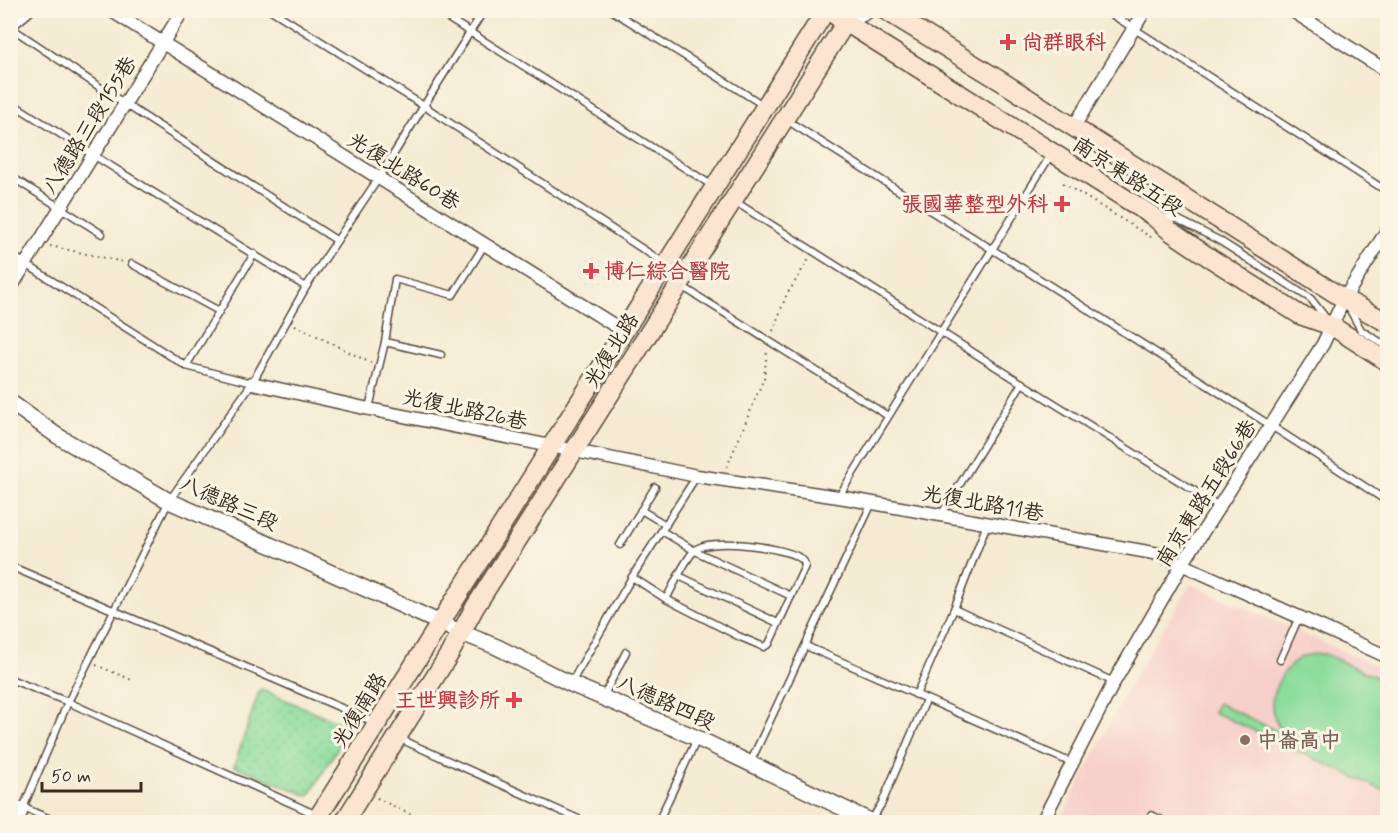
<svg xmlns="http://www.w3.org/2000/svg" width="1398" height="833" font-family="Mynerve,'LXGW WenKai TC',sans-serif">
<defs>
<pattern id="park-dots" width="8" height="8" patternUnits="userSpaceOnUse" patternTransform="scale(1.5)"><rect width="8" height="8" fill="#8cdc9c"/><path d="M2 2h.1M6 6h.1" fill="none" stroke="#7abd86" stroke-width="1.8" stroke-linecap="round"/></pattern>
</defs>
<rect width="100%" height="100%" fill="#fcf5e5"/>
<filter id="ink" filterUnits="userSpaceOnUse"><feTurbulence type="fractalNoise" baseFrequency=".0167" numOctaves="2"/><feDisplacementMap in="SourceGraphic" scale="12" xChannelSelector="R" yChannelSelector="G"/><feConvolveMatrix kernelMatrix="1 2 1 2 8 2 1 2 1" color-interpolation-filters="sRGB"/></filter>
<filter id="wash" filterUnits="userSpaceOnUse"><feTurbulence type="fractalNoise" baseFrequency=".008" numOctaves="4" result="noise"/><feDisplacementMap in="SourceGraphic" scale="24" xChannelSelector="R" yChannelSelector="G"/><feGaussianBlur stdDeviation="1.35" result="paint"/><feColorMatrix in="noise" values="0 0 0 0 0 0 0 0 0 0 0 0 0 0 0 0 0 1.4 0 .05"/><feComposite in="paint" operator="in"/></filter>
<g filter="url(#wash)">
<rect width="100%" height="100%" fill="#f5ebd3"/>
<polygon fill="#f7d0cb" points="1191,584 1387,671 1387,822 1184,822 1148,806 1140,822 1059,822 1136,673"/>
<polygon fill="url(#park-dots)" stroke="#64835d" stroke-width="1.5" points="260,689 350,727 309,796 234,766"/>
<path fill="#8cdc9c" stroke="#64835d" stroke-width="1.5" d="M1325,654L1387,682V792L1213,712L1218,703L1281,733C1278,725 1272,715 1272,706C1272,689 1283,670 1297,660C1304,654 1316,654 1325,654Z"/>
</g>
<g filter="url(#ink)">
<g fill="none" stroke-linecap="round" stroke-linejoin="round">
<g stroke="#574739" stroke-width="9">
<g id="service">
<polyline points="271,10 424,106 664,263"/>
<polyline points="435,10 713,186"/>
<polyline points="611,10 763,105"/>
<polyline points="1105,10 1388,192"/>
<polyline points="10,27 125,104 336,240"/>
<polyline points="10,102 93,155 306,287"/>
<path d="M785,119C986,247 1189,370 1388,502"/>
<polyline points="10,176 102,234"/>
<polyline points="734,201 1012,377 1219,506"/>
<polyline points="1163,217 1177,219 1220,241 1311,299 1325,317"/>
<polyline points="10,254 186,366 252,383"/>
<polyline points="132,264 219,311"/>
<polyline points="680,285 888,416"/>
<polyline points="1349,308 1361,330 1388,347"/>
<polyline points="385,342 441,355"/>
<polyline points="186,366 254,254"/>
<polyline points="369,408 385,342 395,279 453,295 485,244"/>
<polyline points="839,496 1052,153"/>
<polyline points="641,510 666,525"/>
<polyline points="941,515 1022,383"/>
<polyline points="662,531 695,551 791,596"/>
<polyline points="620,545 655,487"/>
<polyline points="10,566 374,722"/>
<polyline points="679,576 778,623"/>
<path d="M632,577L666,599L738,636L764,647L769,644L805,566C804,561 804,561 800,558C784,547 710,537 695,550C685,559 673,587 666,599"/>
<polyline points="954,609 1114,682"/>
<polyline points="806,646 1072,763"/>
<polyline points="1280,660 1299,617"/>
<polyline points="10,679 68,702 317,815"/>
<polyline points="571,683 632,577 696,477"/>
<polyline points="916,695 954,609 987,524"/>
<polyline points="603,697 626,652"/>
<polyline points="398,738 585,822"/>
<polyline points="750,763 872,503"/>
<polyline points="10,802 57,822"/>
<polyline points="23,808 68,702 169,501 252,383 306,287 378,179 484,10"/>
<polyline points="1151,815 1166,822"/>
<polyline points="872,819 882,803 926,700"/>
<polyline points="658,822 697,739"/>
</g>
</g>
<g stroke="#574739" stroke-width="15">
<g id="minor">
<polyline points="110,10 625,332"/>
<polyline points="1291,10 1388,72"/>
<polyline points="10,25 28,10"/>
<polyline points="1073,128 1145,10"/>
<polyline points="10,289 183,10"/>
<polyline points="252,383 369,409 697,476 845,498 1159,554 1388,657"/>
<polyline points="17,822 23,808"/>
<polyline points="1042,822 1114,682 1183,563 1323,344 1344,299 1388,229"/>
</g>
</g>
<g stroke="#574739" stroke-width="18">
<g id="tertiary">
<polyline points="846,22 868,10"/>
<polyline points="10,402 56,435 169,501 268,544 462,633 497,647 571,684 697,738 872,822"/>
</g>
</g>
<g stroke="#574739" stroke-width="21">
<g id="secondary">
<polyline points="885,10 1004,83 1344,299 1388,323"/>
<polyline points="836,16 1153,216 1170,231 1210,258 1300,315 1332,326 1388,362"/>
<polyline points="315,822 826,10"/>
<polyline points="344,822 450,653 475,607 846,22"/>
</g>
</g>
<g stroke="#574739" stroke-width="2" stroke-dasharray="1.5 4.5" stroke-linecap="butt">
<polyline points="1063,183 1154,239"/>
<polyline points="50,246 124,262"/>
<polyline points="295,325 371,363"/>
<polyline points="773,331 786,296 809,259"/>
<polyline points="727,467 764,378 767,351"/>
<polyline points="96,665 132,680"/>
<polyline points="377,798 419,819"/>
</g>
<use href="#service" stroke="#fff" stroke-width="6"/>
<use href="#minor" stroke="#fff" stroke-width="12"/>
<use href="#tertiary" stroke="#fff" stroke-width="15"/>
<use href="#secondary" stroke="#fce5d0" stroke-width="18"/>
</g>
</g>
<g fill="#e0444e" stroke="#fcf5e5" stroke-width="2">
<path d="M1005 33h6v6h6v6h-6v6h-6v-6h-6v-6h6z"/>
<path d="M1059 195h6v6h6v6h-6v6h-6v-6h-6v-6h6z"/>
<path d="M588 262h6v6h6v6h-6v6h-6v-6h-6v-6h6z"/>
<path d="M511 691h6v6h6v6h-6v6h-6v-6h-6v-6h6z"/>
</g>
<circle fill="#8d6e63" stroke="#fcf5e5" stroke-width="2" cx="1245" cy="740" r="6"/>
<g text-anchor="middle" stroke-width="6" stroke-linejoin="round" paint-order="stroke">
<g font-size="21" font-weight="bold" fill="#be3a42" stroke="#fcf5e5" text-anchor="start">
<text x="1022" y="49">尚群眼科</text>
<text x="1048" y="211" text-anchor="end">張國華整型外科</text>
<text x="604" y="278">博仁綜合醫院</text>
<text x="500" y="707" text-anchor="end">王世興診所</text>
</g>
<g font-size="21" fill="#3b2a1e" stroke="#fcf5e5">
<text transform="translate(89 125) rotate(-58)" y="7">八德路三段155巷</text>
<text transform="translate(404 171) rotate(32)" y="7">光復北路60巷</text>
<text transform="translate(1128 176) rotate(33)" y="7">南京東路五段</text>
<text transform="translate(611 350) rotate(-58)" y="7">光復北路</text>
<text transform="translate(465 409) rotate(12)" y="7">光復北路26巷</text>
<text transform="translate(1206 493) rotate(-58)" y="7">南京東路五段66巷</text>
<text transform="translate(229 503) rotate(24)" y="7">八德路三段</text>
<text transform="translate(983 503) rotate(10)" y="7">光復北路11巷</text>
<text transform="translate(666 702) rotate(24)" y="7">八德路四段</text>
<text transform="translate(359 710) rotate(-58)" y="7">光復南路</text>
</g>
<g font-size="21" font-weight="bold" fill="#785e54" stroke="#fcf5e5" text-anchor="start">
<text x="1257" y="747">中崙高中</text>
</g>
</g>
<rect width="1398" height="833" fill="none" stroke="#fcf5e5" stroke-width="36"/>
<path d="M42 782v9h99v-9" fill="none" stroke="#3b2a1e" stroke-width="3"/>
<text x="51" y="782" font-size="18" fill="#3b2a1e" stroke="#fcf5e5" stroke-width="4.5" paint-order="stroke">50 m</text>
</svg>
